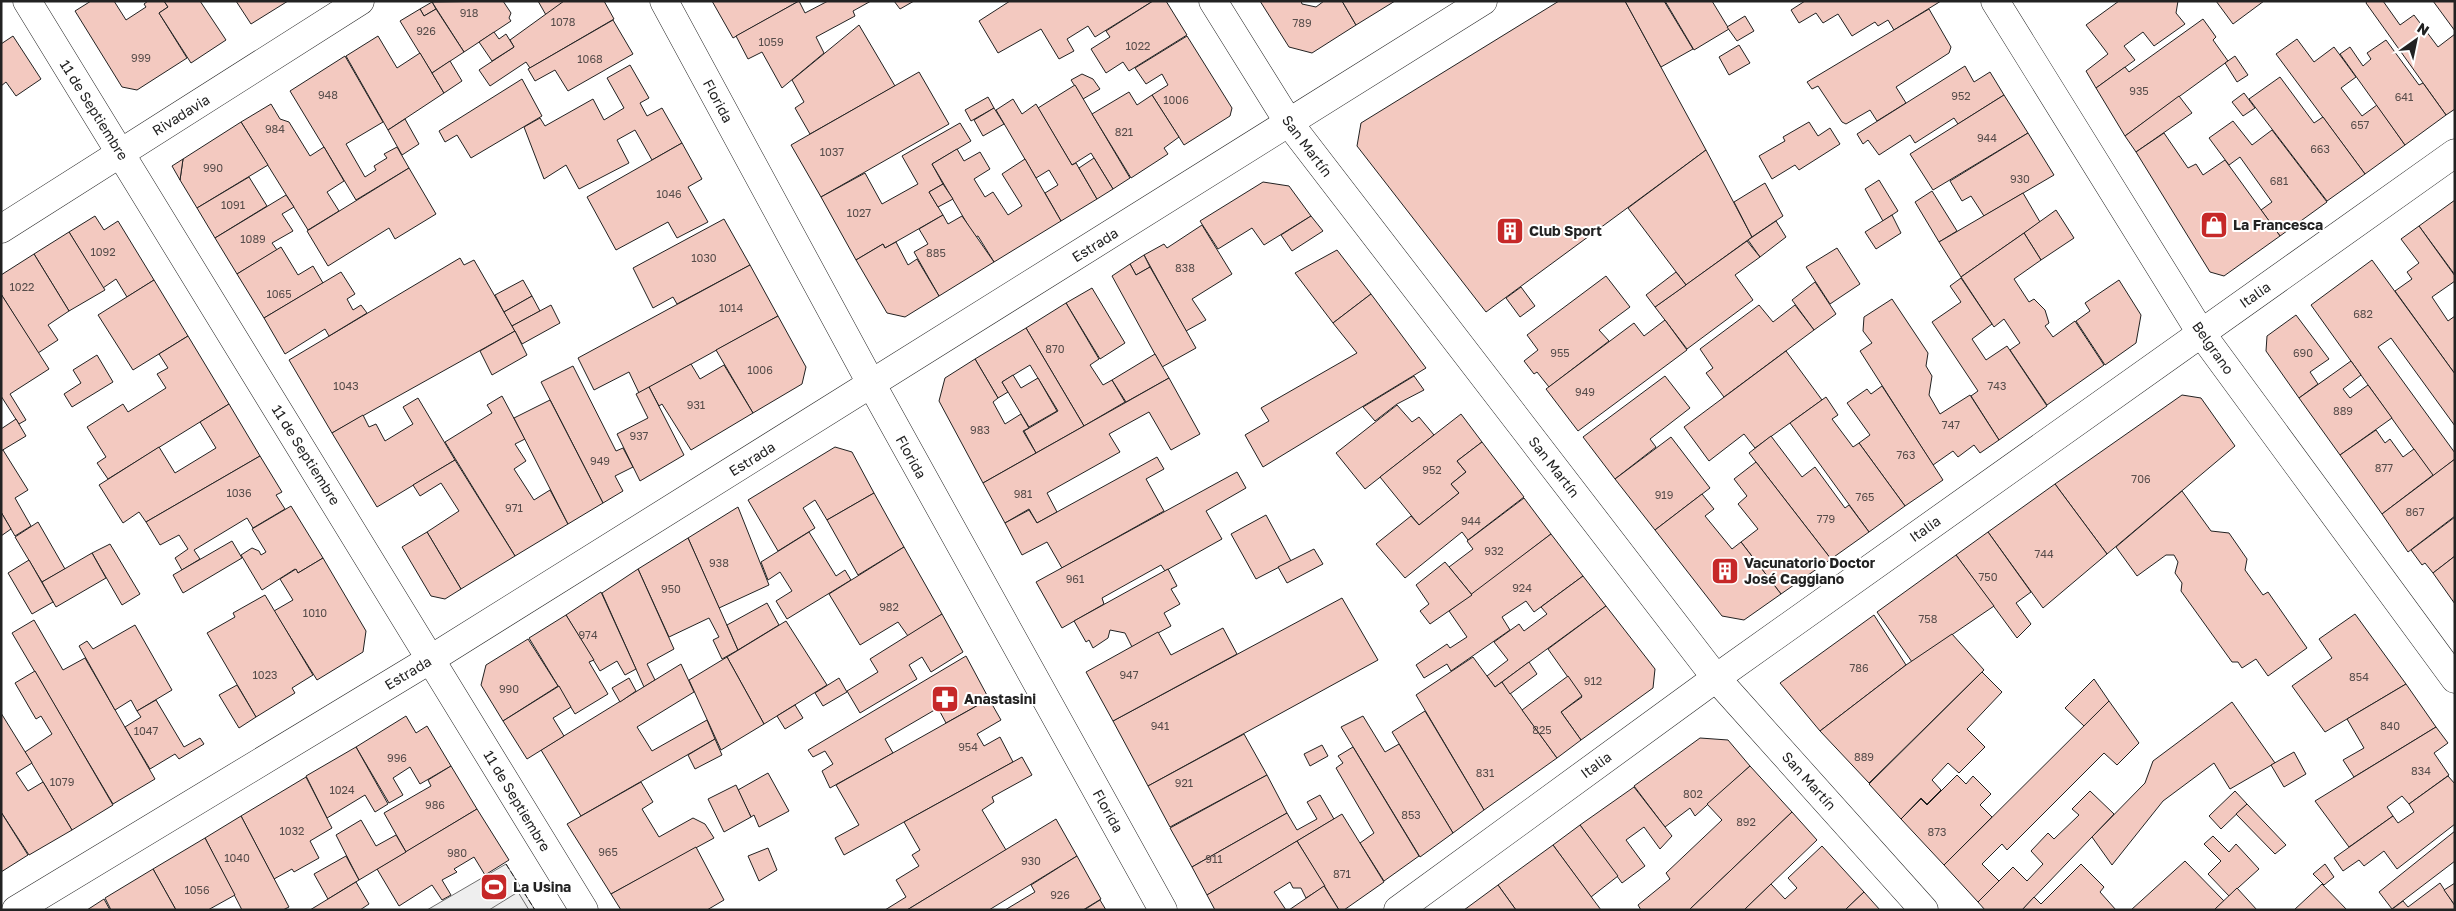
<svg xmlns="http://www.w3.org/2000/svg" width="2456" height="911" font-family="'Golos Text',sans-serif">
<rect width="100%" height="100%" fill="#fff"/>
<polygon fill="#eee" stroke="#6f6f6f" points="506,864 535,910 427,910"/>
<polygon fill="#ededed" stroke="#6f6f6f" points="518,892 529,910 489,910"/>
<g fill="#f3c9c0" stroke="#222">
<polygon points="91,1 114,1 126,20 146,7 144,4 148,1 164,1 168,7 159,13 187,58 137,90 122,87 75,11"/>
<polygon points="164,1 200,1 226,40 191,63 159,13 168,7"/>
<polygon points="236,1 288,1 251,24"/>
<polygon points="503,1 511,13 509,18 511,21 464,52 432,2"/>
<polygon points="538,1 564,1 564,2 546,15"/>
<polygon points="604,1 614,19 530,68 526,62 490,86 479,70 514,47 510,40 564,1"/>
<polygon points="712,1 799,1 733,38"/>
<polygon points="799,1 805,13 828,1 871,1 853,11 855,16 816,37 824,53 782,88 762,52 748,59 736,36"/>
<polygon points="894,1 914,1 900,9"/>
<polygon points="1010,1 1153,1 1095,37 1088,26 1067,39 1074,51 1059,59 1041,29 998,53 979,21"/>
<polygon points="1153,1 1166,1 1187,35 1129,71 1123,62 1106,73 1091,49 1110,37 1106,31"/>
<polygon points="1260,1 1301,1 1302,4 1316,7 1324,1 1342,1 1356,25 1312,53 1289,47"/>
<polygon points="1342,1 1395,1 1356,25"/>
<polygon points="1559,1 1625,1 1706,150 1486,312 1357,146 1361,123"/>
<polygon points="1625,1 1664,1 1693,49 1661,67"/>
<polygon points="1665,1 1712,1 1729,29 1694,50"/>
<polygon points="1805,1 1941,1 1894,30 1888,20 1878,26 1875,22 1852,36 1838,14 1823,23 1816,13 1799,23 1791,10"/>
<polygon points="2119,1 2178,1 2176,13 2185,24 2154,46 2143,32 2124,46 2135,60 2096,88 2086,71 2108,54 2086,25"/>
<polygon points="2216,1 2264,1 2233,24"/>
<polygon points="2367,1 2383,1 2400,25 2414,15 2438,47 2455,34 2455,109 2446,115 2366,3"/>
<polygon points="2433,1 2455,1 2455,31"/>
<polygon points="432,2 436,9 424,16 420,9"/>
<polygon points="420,9 424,16 436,9 464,52 432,73 400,21"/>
<polygon points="1929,9 1951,47 1949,53 1896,87 1906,103 1877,121 1870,110 1846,124 1842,122 1818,86 1812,89 1807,82"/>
<polygon points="1745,16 1754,31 1737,41 1727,27"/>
<polygon points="2203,19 2216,37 2213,40 2228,61 2125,136 2096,88 2125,67 2129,72"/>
<polygon points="613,20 633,54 568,91 555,70 535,81 528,69"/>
<polygon points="859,25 895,86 810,134 795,108 804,102 792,80"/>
<polygon points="494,32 499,39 506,34 514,47 492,61 479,42"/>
<polygon points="13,36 41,79 16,96 6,82 1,86 1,44"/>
<polygon points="378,36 397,68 420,53 444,93 388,130 346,56"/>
<polygon points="1187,36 1232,108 1230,116 1184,145 1152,95 1168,85 1162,74 1146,84 1135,68"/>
<polygon points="2297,39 2314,62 2334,47 2356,77 2341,88 2362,116 2377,105 2405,145 2365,174 2276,54"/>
<polygon points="2386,40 2419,85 2423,83 2446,115 2405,145 2340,54 2350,47 2363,66 2371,59 2367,53"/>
<polygon points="1739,45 1750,63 1729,75 1719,57"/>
<polygon points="345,56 383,122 346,144 365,177 376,170 374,166 387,158 384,154 397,147 409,168 356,200 290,91"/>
<polygon points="2235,56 2248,75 2237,82 2225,63"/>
<polygon points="450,61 462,81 444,93 432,73"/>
<polygon points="630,65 649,98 640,103 647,116 662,108 682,143 652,160 635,130 617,140 629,163 579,189 566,165 544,179 524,127 540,118 545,126 593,99 604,120 624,108 607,78"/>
<polygon points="1965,66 1974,82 1990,72 2004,95 1958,124 1954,118 1915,143 1910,135 1879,155 1868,140 1863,144 1857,134"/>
<polygon points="919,72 949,124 821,197 791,145"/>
<polygon points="1082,74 1093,79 1100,89 1083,99 1071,80"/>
<polygon points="2280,77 2314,123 2323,117 2365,174 2327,201 2249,99"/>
<polygon points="522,79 542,116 471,158 457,135 445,142 439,131"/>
<polygon points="1075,85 1130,178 1113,189 1091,153 1072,165 1038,108"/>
<polygon points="1129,92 1137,105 1152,95 1179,137 1164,148 1168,154 1131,178 1092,114"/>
<polygon points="2244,93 2255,108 2243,116 2232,102"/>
<polygon points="2004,95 2028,133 1933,190 1910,154"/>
<polygon points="2179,96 2192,113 2136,152 2125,136"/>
<polygon points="988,97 994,108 971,121 965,110"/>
<polygon points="1013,99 1022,114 1036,104 1072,165 1076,163 1097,199 1061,221 1045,193 1058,185 1049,170 1036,178 996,110"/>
<polygon points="271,104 280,119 289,122 310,156 324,147 344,181 327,192 339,211 308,230 241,122"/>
<polygon points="994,108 1004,124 983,136 974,120"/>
<polygon points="405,119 419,144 402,155 388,130"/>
<polygon points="2233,121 2252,145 2272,130 2327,202 2280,236 2261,210 2272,202 2240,157 2229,165 2209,138"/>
<polygon points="241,122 268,165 197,208 180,180 183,159"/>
<polygon points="1809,122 1818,136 1830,128 1840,144 1799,170 1795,165 1772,179 1759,156 1785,141 1783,137"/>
<polygon points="960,123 971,141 932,164 943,184 929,192 943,215 885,248 883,244 856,260 821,197 865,173 882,204 918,184 902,156"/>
<polygon points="2028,133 2054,175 1984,216 1971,196 1962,201 1950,181"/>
<polygon points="2164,133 2188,168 2196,164 2203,175 2225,160 2280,236 2224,276 2210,272 2136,152"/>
<polygon points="682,143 702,179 688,187 708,222 677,238 668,222 616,250 587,197"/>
<polygon points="957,149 964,161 980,152 990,169 974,179 985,197 993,192 1008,215 1022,206 1002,174 1025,159 1061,221 994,262 978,236 975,237 932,164"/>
<polygon points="1706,150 1752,237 1686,285 1628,208"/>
<polygon points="1094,158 1113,189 1097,199 1079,168"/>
<polygon points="183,159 180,180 172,166"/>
<polygon points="409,168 436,214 395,239 389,228 328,266 307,231"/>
<polygon points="249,177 267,206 215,238 197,208"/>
<polygon points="1879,180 1898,211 1883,221 1865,189"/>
<polygon points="1263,182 1289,186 1311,216 1264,245 1252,228 1218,249 1200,221"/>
<polygon points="1765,183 1783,216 1752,237 1734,202"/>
<polygon points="943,184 953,199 938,207 929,192"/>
<polygon points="1932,191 1957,231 1939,242 1915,202"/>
<polygon points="2023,193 2040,222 1961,277 1939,242"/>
<polygon points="286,195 294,207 282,214 293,231 272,243 277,250 237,274 215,238"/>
<polygon points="2455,200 2455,275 2419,226"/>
<polygon points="2056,210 2074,238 2041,260 2024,233"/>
<polygon points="943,215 948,224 962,216 994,262 939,296 914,252 928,244 919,229"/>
<polygon points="1892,215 1901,233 1876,249 1865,232"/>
<polygon points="95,216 104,230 118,221 154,280 127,297 116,279 103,288 69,232"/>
<polygon points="1311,216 1323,231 1292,251 1281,235"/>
<polygon points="724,219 750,265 677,304 673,297 653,308 633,268"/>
<polygon points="1776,221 1786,237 1760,257 1748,240"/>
<polygon points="1202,225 1232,274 1192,299 1206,320 1186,331 1144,255 1164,244 1167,248"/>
<polygon points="2419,226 2455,276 2455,281 2432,297 2448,321 2455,316 2455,374 2395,291 2412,279 2407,272 2419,263 2401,239"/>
<polygon points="69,232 105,290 69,311 34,254"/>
<polygon points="2024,233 2041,260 2014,279 2029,302 2034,299 2045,310 2049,323 2045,326 2053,337 2075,321 2104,365 2047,405 2010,350 2020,343 2004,319 1994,327 1961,277"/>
<polygon points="1747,241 1760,257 1735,275 1753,300 1687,349 1655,307"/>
<polygon points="896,242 908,265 917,259 939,296 905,317 887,313 856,260 883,244 885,248"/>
<polygon points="281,247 298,275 313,266 323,283 264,318 237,274"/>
<polygon points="1837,248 1860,284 1830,304 1806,267"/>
<polygon points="1337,250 1371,294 1333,323 1295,273"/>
<polygon points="34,254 69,311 48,325 58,340 38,353 1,294 1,275"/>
<polygon points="1144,255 1150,267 1136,275 1130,264"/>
<polygon points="460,258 464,265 474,260 515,331 332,433 289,360"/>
<polygon points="2372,260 2455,374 2455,426 2391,338 2378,347 2455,453 2455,459 2433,476 2311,305"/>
<polygon points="1130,264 1136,275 1150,267 1196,348 1162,367 1112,276"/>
<polygon points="750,265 778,316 639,393 629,372 594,390 578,358"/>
<polygon points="341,272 355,294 347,299 353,310 361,305 367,313 329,336 325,329 285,354 264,318"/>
<polygon points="1676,272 1686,285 1655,307 1646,295"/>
<polygon points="1606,276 1630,307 1599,330 1609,341 1549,387 1537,372 1534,374 1524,361 1538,350 1527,335"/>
<polygon points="1961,278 1992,324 1972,339 1986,360 2007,346 2047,406 1999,440 1971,396 1978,391 1932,322 1961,302 1950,286"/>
<polygon points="154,280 188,336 133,370 98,315"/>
<polygon points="523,280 532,296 504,312 495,295"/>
<polygon points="2119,280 2141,315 2136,343 2105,365 2076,321 2090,311 2085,303"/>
<polygon points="1815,282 1836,314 1814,330 1792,300"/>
<polygon points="1521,287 1535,306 1520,317 1506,298"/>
<polygon points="1092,288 1125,343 1100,359 1066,303"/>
<polygon points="1,294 49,369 10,394 26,420 19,424 1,396"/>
<polygon points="1371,294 1426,368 1263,467 1245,435 1269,421 1261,408 1357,353 1333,323"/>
<polygon points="532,296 540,311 512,326 504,312"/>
<polygon points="1892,299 1928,353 1926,366 1932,376 1929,395 1940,414 1970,395 1999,440 1980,453 1974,445 1958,457 1953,451 1933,465 1860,351 1872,343 1863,331 1864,317"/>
<polygon points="1066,303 1099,359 1090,365 1103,385 1112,380 1125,402 1084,426 1026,328"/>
<polygon points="551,305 560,323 522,344 512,326"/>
<polygon points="1759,305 1773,322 1795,305 1814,330 1724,397 1706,373 1713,368 1700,349"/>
<polygon points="2296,315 2329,359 2310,372 2318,384 2299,398 2266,351 2267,336"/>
<polygon points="778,316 806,367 802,384 753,413 716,350"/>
<polygon points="1665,320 1687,350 1578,431 1546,389 1634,323 1644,336"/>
<polygon points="1026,328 1084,426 1036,453 1024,431 1058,411 1030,365 1002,382 1008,392 998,398 975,359"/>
<polygon points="515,331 527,355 492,375 480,351"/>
<polygon points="188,336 229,404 108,479 97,463 106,457 87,427 123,404 128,412 166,388 157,374 168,368 159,354"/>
<polygon points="1786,351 1822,400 1755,448 1744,434 1709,461 1684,427"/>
<polygon points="1155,354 1169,378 1126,402 1112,380"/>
<polygon points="97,355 113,382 72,407 64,394 81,383 73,370"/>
<polygon points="975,359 998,398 993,402 1005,424 1021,414 1029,428 1023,431 1036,453 983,483 939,401 945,378"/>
<polygon points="2351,361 2361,375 2343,389 2350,398 2368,385 2392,418 2340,455 2299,398"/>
<polygon points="691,364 700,379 724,365 753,413 691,450 662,404 659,406 649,387"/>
<polygon points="573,366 616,451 623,448 633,467 615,476 623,491 603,503 541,382"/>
<polygon points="1013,375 1021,388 1038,378 1057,411 1029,427 1002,382"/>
<polygon points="1414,376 1424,390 1397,404 1375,421 1363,407"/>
<polygon points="1665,376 1690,408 1650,439 1656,447 1615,479 1583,437"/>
<polygon points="1169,378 1200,434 1171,450 1149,412 1109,434 1120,452 1047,493 1057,512 1037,523 1029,509 1005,523 983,483"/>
<polygon points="1882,386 1943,480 1905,506 1859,443 1870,435 1847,403 1867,389 1871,394"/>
<polygon points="649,387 684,455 640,481 617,434 648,418 636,394"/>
<polygon points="2182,395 2201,398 2235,446 2107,554 2055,484"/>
<polygon points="502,396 525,439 515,444 526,461 514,469 534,500 550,490 568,524 515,556 445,442 492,413 487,405"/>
<polygon points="1826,397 1838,415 1832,419 1853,447 1859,443 1905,506 1869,532 1790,423"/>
<polygon points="418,398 455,460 377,507 332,433 363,415 369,427 376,424 385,441 413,424 403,407"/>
<polygon points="550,400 603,503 568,524 514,418"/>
<polygon points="229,404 260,456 146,522 139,512 123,523 99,485 159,447 175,473 216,448 200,422"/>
<polygon points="1397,405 1412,422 1419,417 1434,435 1365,489 1336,453"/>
<polygon points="1461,414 1482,442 1457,461 1466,472 1451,484 1459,493 1419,525 1380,477"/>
<polygon points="16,419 26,436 1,451 1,429"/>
<polygon points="2376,430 2385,443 2390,439 2403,457 2414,449 2433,475 2382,514 2340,455"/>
<polygon points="1771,436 1802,477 1815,467 1845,508 1849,505 1869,532 1831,559 1749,453"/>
<polygon points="1671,437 1710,488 1655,530 1615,479"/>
<polygon points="1482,442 1524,497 1468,540 1462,532 1405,578 1376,544 1411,516 1419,525 1459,493 1451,484 1466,472 1457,461"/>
<polygon points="835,447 852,452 874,493 827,520 815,500 803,508 815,528 778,551 748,500"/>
<polygon points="3,450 28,490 15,498 31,526 15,536 1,512 1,451"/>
<polygon points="260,456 282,492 276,495 285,509 253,528 247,518 194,550 200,559 182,570 175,558 188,549 179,535 160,545 146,522"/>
<polygon points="1157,457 1164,469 1146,479 1164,511 1062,568 1047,542 1022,555 1005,523 1029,510 1037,523"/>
<polygon points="2455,459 2455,516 2408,552 2382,514"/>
<polygon points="455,460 515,556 461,589 427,532 459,511 441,483 420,496 413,485"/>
<polygon points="1756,462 1831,559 1781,594 1741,542 1758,529 1738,504 1747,496 1734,479"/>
<polygon points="1237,472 1246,488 1206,511 1222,539 1165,571 1161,565 1102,598 1104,604 1062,628 1036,582"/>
<polygon points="2055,484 2107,554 2043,608 1988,532"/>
<polygon points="2182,491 2211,531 2229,533 2247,559 2245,570 2263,595 2268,592 2307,648 2268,676 2256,659 2242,668 2238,662 2232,662 2181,591 2182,583 2175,573 2178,562 2174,555 2166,555 2137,576 2116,547"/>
<polygon points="874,493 904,547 858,575 827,520"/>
<polygon points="1702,494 1714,509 1705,516 1732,549 1741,542 1781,594 1744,620 1722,616 1655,530"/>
<polygon points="1524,498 1551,534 1472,595 1449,567 1473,549 1467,541"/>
<polygon points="291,506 323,558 298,573 295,569 262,590 241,555 252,548 259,551 261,555 266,552 252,529"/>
<polygon points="738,507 769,585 719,608 688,538"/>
<polygon points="1,512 11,529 1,536"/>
<polygon points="1266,515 1291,561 1256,579 1231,534"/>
<polygon points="2455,517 2455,556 2433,573 2425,563 2422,565 2411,550"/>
<polygon points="38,522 65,569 42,582 15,537"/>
<polygon points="427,532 461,589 445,599 431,596 402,547"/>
<polygon points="809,532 836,576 845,570 851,580 787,619 776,601 792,591 780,572 768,580 761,562"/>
<polygon points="1988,532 2031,592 2016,603 2031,624 2017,638 1956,555"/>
<polygon points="1551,534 1583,576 1534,612 1526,601 1502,617 1510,630 1451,671 1447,664 1424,678 1416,665 1447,644 1450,648 1467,637 1449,611"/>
<polygon points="688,538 738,650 722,659 713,640 719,637 709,618 669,637 638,569"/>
<polygon points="232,541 242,558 183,593 173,575"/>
<polygon points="110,544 140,594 122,605 92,553"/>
<polygon points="904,547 942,614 908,636 898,622 860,645 829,594"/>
<polygon points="1314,549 1323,564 1287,583 1278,567"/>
<polygon points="92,553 106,578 56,607 42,582"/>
<polygon points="1956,555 1994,606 1912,662 1877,612"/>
<polygon points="2455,556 2455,604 2433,573"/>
<polygon points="323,558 366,631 363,652 317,680 274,611 293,600 280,579 296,569 298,573"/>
<polygon points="29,560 53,602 32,614 8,573"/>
<polygon points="1445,562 1472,595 1430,624 1420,611 1429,604 1416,585"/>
<polygon points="638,569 674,649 647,664 655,680 644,687 602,593"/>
<polygon points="1168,569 1177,586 1171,589 1180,604 1164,613 1171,626 1132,647 1125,633 1110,630 1108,638 1093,648 1089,640 1086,642 1074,621"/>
<polygon points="1583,576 1606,606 1495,687 1487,676 1508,660 1494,642 1519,624 1524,631 1547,614 1541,607"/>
<polygon points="601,592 636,669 625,675 617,661 600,671 566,615"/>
<polygon points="265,595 313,675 292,688 295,693 256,717 207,633 235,617 233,613"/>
<polygon points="1342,598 1378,660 1148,786 1113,721"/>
<polygon points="767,603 779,625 738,650 727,625"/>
<polygon points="1606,606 1655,669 1653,688 1581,740 1561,712 1582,697 1548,649"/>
<polygon points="942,614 963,652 931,672 922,657 909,665 917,679 860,713 847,691 878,672 870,659"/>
<polygon points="2355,614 2406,684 2325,732 2292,686 2332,658 2319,639"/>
<polygon points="566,615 594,660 589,662 608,694 575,714 529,638"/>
<polygon points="1874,615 1906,665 1820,731 1780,683"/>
<polygon points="34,620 63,670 85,658 155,779 113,804 12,633"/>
<polygon points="786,621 827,685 764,724 727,657"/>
<polygon points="135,625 172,690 137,711 131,700 115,710 79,646 87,641 93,649"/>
<polygon points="1223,628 1237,654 1113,721 1086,672 1158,632 1171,655"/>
<polygon points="1952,634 1984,670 1869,783 1820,731 1906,665"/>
<polygon points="528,639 558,686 503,721 481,685 486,665"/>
<polygon points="966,656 989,699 946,723 938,708 885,739 893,753 830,788 822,771 833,764 825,751 813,757 808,750"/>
<polygon points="727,657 764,724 721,750 689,680"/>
<polygon points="1473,657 1495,687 1502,682 1557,758 1484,810 1416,695"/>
<polygon points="1529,662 1537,674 1510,694 1502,682"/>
<polygon points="681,664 694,692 637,727 652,751 707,720 715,739 581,816 541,750"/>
<polygon points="35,671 113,805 72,830 25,752 52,734 41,716 36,719 15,683"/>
<polygon points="1982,672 2002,692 1967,729 1985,747 1959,773 1948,763 1932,780 1941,790 1927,804 1921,798 1901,819 1869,784"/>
<polygon points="1568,676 1582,696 1561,712 1581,740 1557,758 1522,710"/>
<polygon points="629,678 636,691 620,702 612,688"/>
<polygon points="839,678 847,692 823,706 815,693"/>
<polygon points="2094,679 2109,701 2084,726 2065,708"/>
<polygon points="2406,684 2436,727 2354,777 2343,760 2364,748 2347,719"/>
<polygon points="237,685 256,717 239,728 219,695"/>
<polygon points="559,686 571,707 553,718 564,736 527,759 503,721"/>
<polygon points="989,699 1001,720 977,734 984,746 1000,737 1013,762 844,855 835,838 859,825 836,785"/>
<polygon points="156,700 184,747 200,738 204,744 179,759 175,754 150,769 125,727 141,717 137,711"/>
<polygon points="2109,701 2139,743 2117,765 2104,753 2007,850 2002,844 1982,864 1999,881 1978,902 1944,865"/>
<polygon points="2232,702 2275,763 2230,789 2214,763 2163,801 2112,865 2092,837 2145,783 2153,761"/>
<polygon points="795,705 803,718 785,729 777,716"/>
<polygon points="1425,711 1484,810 1453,833 1392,732"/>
<polygon points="1,713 32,763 16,773 28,791 43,782 72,830 29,855 1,812"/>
<polygon points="406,716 416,733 427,726 451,766 420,784 410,767 393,778 403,795 389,803 356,747"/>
<polygon points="1363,716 1385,752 1399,744 1453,833 1420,857 1341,727"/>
<polygon points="2436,727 2448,743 2434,753 2449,775 2409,804 2402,796 2387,807 2393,816 2349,847 2315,801"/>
<polygon points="1244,734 1267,775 1170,827 1148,786"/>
<polygon points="1700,738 1728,740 1750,766 1695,816 1690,808 1665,827 1634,786"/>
<polygon points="715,739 722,755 695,769 688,755"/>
<polygon points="1322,745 1328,756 1310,766 1304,754"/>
<polygon points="356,747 388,804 375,812 365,795 327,818 306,776"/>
<polygon points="1353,747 1419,856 1384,881 1360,843 1374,833 1336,768 1343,763 1338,756"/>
<polygon points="2294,752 2306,774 2284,787 2271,765"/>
<polygon points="1022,757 1032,775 992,797 994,802 982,810 1006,850 907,910 885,910 906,897 896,880 919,866 912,855 920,850 904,822"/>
<polygon points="451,766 477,809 406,852 384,813 431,786 428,780"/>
<polygon points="1750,766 1792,812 1689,910 1641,910 1638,905 1670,879 1666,873 1722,820 1707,804"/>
<polygon points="768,773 789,811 759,827 754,815 751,817 738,790"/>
<polygon points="1267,775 1287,813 1192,867 1170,828"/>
<polygon points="1957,775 1966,784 1973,776 1991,794 1980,805 1992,817 1944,865 1901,819 1921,799 1927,805"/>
<polygon points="2448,776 2455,784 2455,824 2397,869 2384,851 2364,866 2359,860 2343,871 2334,858 2393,816 2398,823 2414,812 2409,804"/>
<polygon points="306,777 332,828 310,841 319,858 294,872 292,869 274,879 241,816"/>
<polygon points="641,782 653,802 642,809 659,837 693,818 705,824 714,838 611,894 567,824"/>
<polygon points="736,785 751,817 724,832 708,799"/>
<polygon points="1634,787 1672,836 1660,849 1644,827 1626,840 1645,866 1622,883 1580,825"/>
<polygon points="2090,791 2114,814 2022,910 1985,910 1978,902 2013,867 2027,881 2043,864 2031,851 2048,833 2054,839 2079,815 2072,809"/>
<polygon points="2235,791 2247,804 2221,829 2209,816"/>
<polygon points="1320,795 1334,819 1207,895 1192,867 1287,813 1297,830 1317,819 1307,802"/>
<polygon points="2247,804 2286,845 2275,854 2236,814"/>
<polygon points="477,809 509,860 485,875 474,857 454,869 457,872 442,880 451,895 442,900 432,885 399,906 377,869"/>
<polygon points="1,812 28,855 1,872"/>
<polygon points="1792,812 1817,840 1744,910 1689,910"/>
<polygon points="1342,814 1384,882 1344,910 1339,910 1297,841"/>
<polygon points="241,816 289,907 283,910 242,910 205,838"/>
<polygon points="1056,819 1077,856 989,910 907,910"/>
<polygon points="361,820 376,846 396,835 406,852 359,880 336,835"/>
<polygon points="1580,825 1618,876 1591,897 1553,845"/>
<polygon points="2455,831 2455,861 2392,909 2379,892"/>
<polygon points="2213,836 2229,852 2236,844 2259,869 2229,896 2208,874 2221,861 2204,844"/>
<polygon points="205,838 235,895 208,910 176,910 153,869"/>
<polygon points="1297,841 1325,886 1306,898 1301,888 1293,888 1290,882 1274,892 1286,910 1215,910 1207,895"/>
<polygon points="1553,845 1601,910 1516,910 1498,885"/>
<polygon points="1822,846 1864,892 1845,910 1744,910 1771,884 1785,899 1797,888 1788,878"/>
<polygon points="696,847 724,900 707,910 621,910 611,894"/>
<polygon points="768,848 777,870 759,881 748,856"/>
<polygon points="346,856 359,880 328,899 314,874"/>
<polygon points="1077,856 1101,899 1083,910 1005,910 1035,892 1031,885"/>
<polygon points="2185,861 2224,901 2214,910 2131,910"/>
<polygon points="2081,864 2104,887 2100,892 2116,910 2022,910 2034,897 2041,904"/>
<polygon points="2325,864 2334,877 2324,885 2313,874"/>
<polygon points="153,869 176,910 111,910 105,898"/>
<polygon points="356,882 369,904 360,910 310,910"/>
<polygon points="2440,883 2455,906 2455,910 2391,910 2403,901 2408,907"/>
<polygon points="2455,883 2455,903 2454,904 2444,890"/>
<polygon points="2322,884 2347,910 2294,910"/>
<polygon points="1498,885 1516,910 1464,910"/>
<polygon points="1324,886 1339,910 1289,910"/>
<polygon points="2237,888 2257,910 2214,910"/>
<polygon points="1864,892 1880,910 1845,910"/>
<polygon points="104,899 110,910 87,910"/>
<polygon points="1100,900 1106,910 1084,910"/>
</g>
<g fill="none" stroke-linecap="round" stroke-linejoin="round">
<g stroke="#222" stroke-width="29">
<g id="minor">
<polyline points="27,1 584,910"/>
<polyline points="664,1 872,385 1163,910"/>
<polyline points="1213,1 1289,123 1716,678 1924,910"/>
<polyline points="1995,1 2201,333 2455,679"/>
<polyline points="1,229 360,1"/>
<polyline points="16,910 431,659 1483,1"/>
<polyline points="1398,910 1716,678 2455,153"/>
</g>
</g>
<use href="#minor" stroke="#fff" stroke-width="28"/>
<polyline stroke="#222" stroke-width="1" stroke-dasharray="6 2.5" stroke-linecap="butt" points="506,864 535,910"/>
</g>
<defs>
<g id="shop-square" transform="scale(1.4375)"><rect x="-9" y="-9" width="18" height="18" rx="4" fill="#c62828" stroke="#fff"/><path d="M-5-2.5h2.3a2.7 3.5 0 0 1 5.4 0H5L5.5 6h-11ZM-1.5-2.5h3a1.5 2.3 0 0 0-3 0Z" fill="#fff"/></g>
<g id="building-square" transform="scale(1.4375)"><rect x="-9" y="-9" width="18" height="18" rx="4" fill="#c62828" stroke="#fff"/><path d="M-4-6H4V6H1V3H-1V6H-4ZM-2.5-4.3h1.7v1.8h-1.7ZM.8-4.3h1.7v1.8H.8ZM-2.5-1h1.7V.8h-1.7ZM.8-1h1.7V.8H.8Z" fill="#fff"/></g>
<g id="pharmacy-square" transform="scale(1.4375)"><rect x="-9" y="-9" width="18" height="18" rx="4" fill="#c62828" stroke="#fff"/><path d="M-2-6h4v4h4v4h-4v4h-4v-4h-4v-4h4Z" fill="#fff"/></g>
<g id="stadium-square" transform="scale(1.4375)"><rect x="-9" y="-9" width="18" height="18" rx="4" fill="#c62828" stroke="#fff"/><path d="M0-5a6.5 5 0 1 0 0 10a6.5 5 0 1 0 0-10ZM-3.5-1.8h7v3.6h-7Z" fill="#fff"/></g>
</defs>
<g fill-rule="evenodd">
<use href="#shop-square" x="2214" y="225"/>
<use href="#building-square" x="1510" y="231"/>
<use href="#building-square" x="1725" y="571"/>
<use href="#pharmacy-square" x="945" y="699"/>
<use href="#stadium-square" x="494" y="887"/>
</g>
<g text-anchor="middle" stroke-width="4" stroke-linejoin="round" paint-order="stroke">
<g font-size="11" fill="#564c4a">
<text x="469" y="17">918</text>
<text x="563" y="26">1078</text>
<text x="1302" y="27">789</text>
<text x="426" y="35">926</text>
<text x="771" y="46">1059</text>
<text x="1138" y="50">1022</text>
<text x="141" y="62">999</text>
<text x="590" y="63">1068</text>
<text x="2139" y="95">935</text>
<text x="328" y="99">948</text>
<text x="1961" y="100">952</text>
<text x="2404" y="101">641</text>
<text x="1176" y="104">1006</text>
<text x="2360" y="129">657</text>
<text x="275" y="133">984</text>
<text x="1124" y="136">821</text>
<text x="1987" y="142">944</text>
<text x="2320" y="153">663</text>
<text x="832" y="156">1037</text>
<text x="213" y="172">990</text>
<text x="2020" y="183">930</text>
<text x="2279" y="185">681</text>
<text x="669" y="198">1046</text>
<text x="233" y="209">1091</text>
<text x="859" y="217">1027</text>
<text x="253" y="243">1089</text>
<text x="103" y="256">1092</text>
<text x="936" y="257">885</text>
<text x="704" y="262">1030</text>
<text x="1185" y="272">838</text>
<text x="22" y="291">1022</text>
<text x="279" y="298">1065</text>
<text x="731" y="312">1014</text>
<text x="2363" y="318">682</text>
<text x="1055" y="353">870</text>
<text x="1560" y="357">955</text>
<text x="2303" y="357">690</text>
<text x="760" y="374">1006</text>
<text x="346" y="390">1043</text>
<text x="1997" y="390">743</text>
<text x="1585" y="396">949</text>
<text x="696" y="409">931</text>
<text x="2343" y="415">889</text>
<text x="1951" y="429">747</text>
<text x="980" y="434">983</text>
<text x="639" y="440">937</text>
<text x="1906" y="459">763</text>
<text x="600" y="465">949</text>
<text x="2384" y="472">877</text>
<text x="1432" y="474">952</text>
<text x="2141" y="483">706</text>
<text x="239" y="497">1036</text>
<text x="1023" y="498">981</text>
<text x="1664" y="499">919</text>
<text x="1865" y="501">765</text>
<text x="514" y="512">971</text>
<text x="2415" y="516">867</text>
<text x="1826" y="523">779</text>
<text x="1471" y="525">944</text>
<text x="1494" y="555">932</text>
<text x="2044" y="558">744</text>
<text x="719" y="567">938</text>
<text x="1988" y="581">750</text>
<text x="1075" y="583">961</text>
<text x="1522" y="592">924</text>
<text x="671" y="593">950</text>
<text x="889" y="611">982</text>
<text x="315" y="617">1010</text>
<text x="1928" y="623">758</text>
<text x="588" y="639">974</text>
<text x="1859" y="672">786</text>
<text x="265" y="679">1023</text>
<text x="1129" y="679">947</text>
<text x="2359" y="681">854</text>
<text x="1593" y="685">912</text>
<text x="509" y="693">990</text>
<text x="1160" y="730">941</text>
<text x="2390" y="730">840</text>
<text x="1542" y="734">825</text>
<text x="146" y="735">1047</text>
<text x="968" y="751">954</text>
<text x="1864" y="761">889</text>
<text x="397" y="762">996</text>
<text x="2421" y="775">834</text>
<text x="1485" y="777">831</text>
<text x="62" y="786">1079</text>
<text x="1184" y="787">921</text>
<text x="342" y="794">1024</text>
<text x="1693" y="798">802</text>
<text x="435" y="809">986</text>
<text x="1411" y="819">853</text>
<text x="1746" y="826">892</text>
<text x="292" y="835">1032</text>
<text x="1937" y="836">873</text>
<text x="608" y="856">965</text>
<text x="457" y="857">980</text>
<text x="237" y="862">1040</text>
<text x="1214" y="863">911</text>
<text x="1031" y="865">930</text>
<text x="1342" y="878">871</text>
<text x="197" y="894">1056</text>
<text x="1060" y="899">926</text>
</g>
<g font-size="14" fill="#222" stroke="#fff">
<text transform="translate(718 101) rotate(62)" y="5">Florida</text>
<text transform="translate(94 110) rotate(58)" y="5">11 de Septiembre</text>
<text transform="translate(181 115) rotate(-32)" y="5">Rivadavia</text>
<text transform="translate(1307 146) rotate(53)" y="5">San Martín</text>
<text transform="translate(1095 245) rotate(-32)" y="5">Estrada</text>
<text transform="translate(2255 295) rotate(-35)" y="5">Italia</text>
<text transform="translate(2213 348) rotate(55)" y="5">Belgrano</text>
<text transform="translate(306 455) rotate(58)" y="5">11 de Septiembre</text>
<text transform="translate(911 457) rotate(61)" y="5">Florida</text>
<text transform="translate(752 459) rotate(-32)" y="5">Estrada</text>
<text transform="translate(1554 467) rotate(52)" y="5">San Martín</text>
<text transform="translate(1925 529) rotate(-35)" y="5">Italia</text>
<text transform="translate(408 673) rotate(-31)" y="5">Estrada</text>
<text transform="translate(1596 765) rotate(-36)" y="5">Italia</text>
<text transform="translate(1809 781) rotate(48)" y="5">San Martín</text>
<text transform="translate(517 801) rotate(59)" y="5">11 de Septiembre</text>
<text transform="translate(1108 811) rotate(61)" y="5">Florida</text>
</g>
<g font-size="14" font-weight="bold" fill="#222" stroke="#fff" text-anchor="start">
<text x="2233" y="230">La Francesca</text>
<text x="1529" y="236">Club Sport</text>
<text x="1744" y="568">Vacunatorio Doctor<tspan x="1744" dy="16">José Caggiano</tspan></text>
<text x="964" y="704">Anastasini</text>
<text x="513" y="892">La Usina</text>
</g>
</g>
<rect width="2456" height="911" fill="none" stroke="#222222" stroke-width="5"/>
<g transform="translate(2416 40) rotate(33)" stroke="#ffffff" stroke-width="4" paint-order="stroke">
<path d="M0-4L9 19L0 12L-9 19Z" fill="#222222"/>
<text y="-8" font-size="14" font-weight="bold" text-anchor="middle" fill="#222222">N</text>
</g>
</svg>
